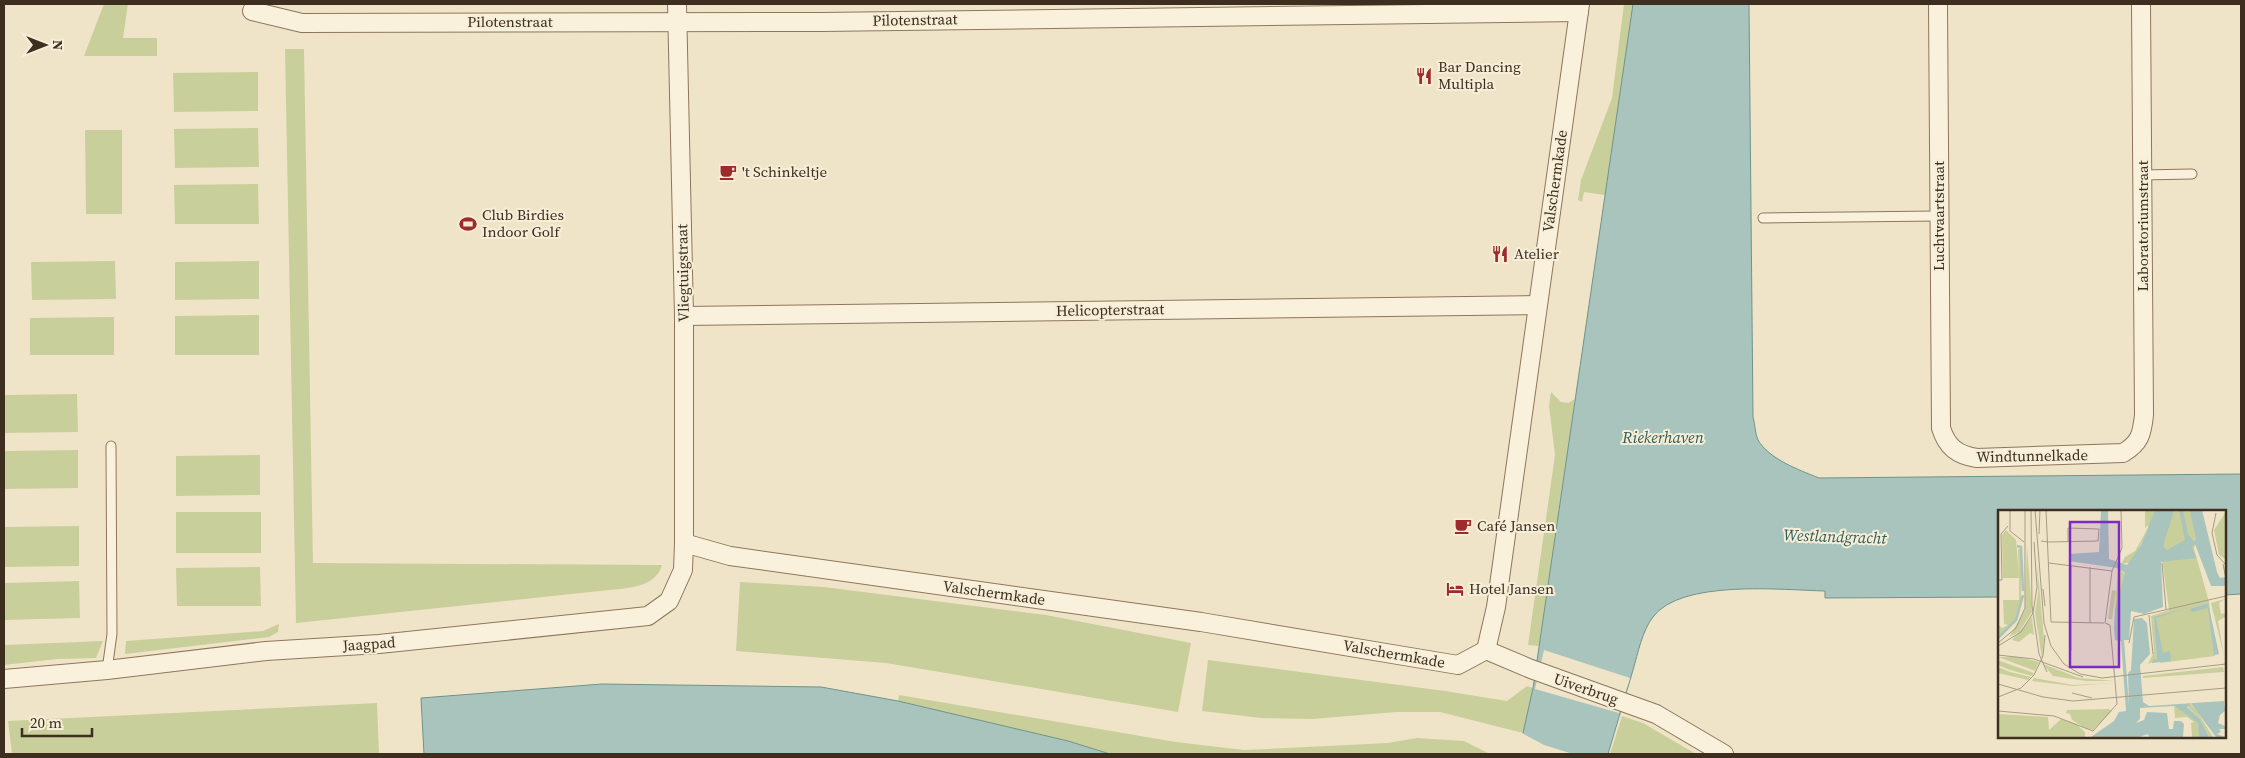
<svg xmlns="http://www.w3.org/2000/svg" width="2245" height="758" font-family="'Source Serif 4',serif">
<rect width="100%" height="100%" fill="#f0e4c8"/>
<g fill="#c9cf9b">
<polygon points="104,4 128,4 123,38 157,38 157,56 84,56"/>
<polygon points="1624,4 1633,4 1605,195 1584,192 1582,202 1578,200 1581,180 1612,98"/>
<path d="M285,49H304L313,563L662,565C655,590 622,588 600,591L296,623Z"/>
<polygon points="258,72 258,111 174,112 173,73"/>
<polygon points="258,128 259,167 175,168 174,129"/>
<polygon points="85,130 122,130 122,214 86,214"/>
<polygon points="258,184 259,224 175,224 174,185"/>
<polygon points="115,261 116,299 32,300 31,262"/>
<polygon points="259,261 259,299 175,300 175,262"/>
<polygon points="259,315 259,355 175,355 175,316"/>
<polygon points="114,317 114,355 30,355 30,318"/>
<polygon points="1551,392 1561,402 1568,403 1575,399 1539,646 1528,645 1555,455 1549,406"/>
<polygon points="77,394 78,432 4,433 4,395"/>
<polygon points="78,450 78,488 4,489 4,451"/>
<polygon points="260,455 260,495 176,496 176,456"/>
<rect x="176" y="512" width="85" height="41"/>
<polygon points="79,526 79,566 4,567 4,527"/>
<polygon points="260,567 261,606 177,606 176,568"/>
<polygon points="79,581 80,618 4,620 4,583"/>
<polygon points="740,582 824,587 1046,615 1191,643 1178,712 886,663 736,651"/>
<polygon points="279,624 278,632 269,637 125,654 126,641 263,631"/>
<polygon points="103,641 96,658 57,659 4,665 4,645"/>
<polygon points="1208,660 1445,691 1507,701 1527,686 1533,688 1523,733 1440,712 1396,712 1313,719 1261,718 1202,711"/>
<polygon points="899,695 1176,742 1244,750 1388,743 1417,738 1464,741 1490,754 1110,754 1068,741 898,701"/>
<polygon points="377,703 379,754 12,754 8,721"/>
<polygon points="1622,716 1643,723 1696,754 1610,754"/>
</g>
<g fill="#a9c4bc" stroke="#6f938a">
<path d="M1633,4H1749L1753,417C1755,423 1755,434 1758,440C1769,459 1799,470 1819,478L2241,474V594L2224,595V512H1999V597L1825,598V591C1783,590 1681,579 1653,617C1642,631 1638,653 1633,670C1625,698 1616,726 1608,754H1515L1523,733L1533,688Z"/>
<polygon points="602,684 821,687 898,701 1068,741 1110,754 424,754 421,698"/>
</g>
<g fill="#f0e4c8">
<polygon points="1544,650 1630,678 1619,713 1535,689"/>
<polygon points="1520,732 1544,745 1573,754 1512,754"/>
</g>
<g fill="none" stroke-linecap="round" stroke-linejoin="round">
<g stroke="#8d765c" stroke-width="11">
<g id="lane">
<polyline points="2142,175 2192,174"/>
<polyline points="1763,218 1939,216"/>
<polyline points="107,670 112,634 111,446"/>
</g>
</g>
<g stroke="#8d765c" stroke-width="20">
<g id="street">
<path d="M1938,4L1941,428C1947,447 1957,455 1977,458L2123,453C2140,443 2142,434 2144,415L2141,4"/>
<polyline points="252,11 302,23 821,22 1579,12"/>
<polyline points="684,316 1537,305"/>
<polyline points="684,543 730,556 1201,622 1458,665 1486,650 1496,607 1580,4"/>
<polyline points="1486,650 1531,669 1656,714 1724,754"/>
<polyline points="4,679 107,670 266,651 379,644 648,616 669,601 683,570 684,543 684,316 677,4"/>
</g>
</g>
<use href="#lane" stroke="#faf1dc" stroke-width="9"/>
<use href="#street" stroke="#faf1dc" stroke-width="18"/>
</g>
<defs>
<g id="restaurant-bare" transform="scale(1.35)"><path d="M-5-6h1v4h1v-4h1v4h1v-4h1v5L-1.5 .5V6h-2V.5L-5-1ZM5-6V6H3V1.5H1.5Q1.5-4 5-6Z" fill="#9e2a2b" stroke="#f7eed8" stroke-width="2.5" paint-order="stroke"/></g>
<g id="cafe-bare" transform="scale(1.35)"><path d="M-5.5-4.5H6V0H3Q3 3.5 0 3.5H-2.5Q-5.5 3.5-5.5 0ZM3-3.2v2h1.7v-2ZM-6 4.5H4V6H-6Z" fill="#9e2a2b" stroke="#f7eed8" stroke-width="2.5" paint-order="stroke"/></g>
<g id="stadium-bare" transform="scale(1.35)"><path d="M0-5a6.5 5 0 1 0 0 10a6.5 5 0 1 0 0-10ZM-3.5-1.8h7v3.6h-7Z" fill="#9e2a2b" stroke="#f7eed8" stroke-width="2.5" paint-order="stroke"/></g>
<g id="hotel-bare" transform="scale(1.35)"><path d="M-6-4.5h1.5V1H6V5H4.5V3h-9V5H-6ZM-4 0a1.8 1.8 0 1 1 3.6 0ZM.5 0V-2.5h3Q6-2.5 6 0Z" fill="#9e2a2b" stroke="#f7eed8" stroke-width="2.5" paint-order="stroke"/></g>
</defs>
<g fill-rule="evenodd">
<use href="#restaurant-bare" x="1424" y="76"/>
<use href="#cafe-bare" x="728" y="172"/>
<use href="#stadium-bare" x="468" y="224"/>
<use href="#restaurant-bare" x="1500" y="254"/>
<use href="#cafe-bare" x="1463" y="526"/>
<use href="#hotel-bare" x="1455" y="589"/>
</g>
<g text-anchor="middle" stroke-width="4" stroke-linejoin="round" paint-order="stroke">
<g font-size="15" fill="#3d2e20" stroke="#f7eed8">
<text transform="translate(915 20) rotate(-1)" y="5">Pilotenstraat</text>
<text x="510" y="27">Pilotenstraat</text>
<text transform="translate(1555 181) rotate(-82)" y="5">Valschermkade</text>
<text transform="translate(1939 216) rotate(-90)" y="5">Luchtvaartstraat</text>
<text transform="translate(2143 226) rotate(-90)" y="5">Laboratoriumstraat</text>
<text transform="translate(683 273) rotate(-91)" y="5">Vliegtuigstraat</text>
<text transform="translate(1110 310) rotate(-1)" y="5">Helicopterstraat</text>
<text transform="translate(2032 456) rotate(-1)" y="5">Windtunnelkade</text>
<text transform="translate(994 593) rotate(8)" y="5">Valschermkade</text>
<text transform="translate(369 644) rotate(-4)" y="5">Jaagpad</text>
<text transform="translate(1394 654) rotate(10)" y="5">Valschermkade</text>
<text transform="translate(1586 689) rotate(19)" y="5">Uiverbrug</text>
</g>
<g font-size="15" fill="#3d2e20" stroke="#f7eed8" text-anchor="start">
<text x="1438" y="72">Bar Dancing<tspan x="1438" dy="17">Multipla</tspan></text>
<text x="742" y="177">'t Schinkeltje</text>
<text x="482" y="220">Club Birdies<tspan x="482" dy="17">Indoor Golf</tspan></text>
<text x="1514" y="259">Atelier</text>
<text x="1477" y="531">Café Jansen</text>
<text x="1469" y="594">Hotel Jansen</text>
</g>
<g font-size="16" font-style="italic" fill="#2f5d5a" stroke="#f7eed8">
<text x="1663" y="443">Riekerhaven</text>
<text transform="translate(1835 536) rotate(2)" y="6">Westlandgracht</text>
</g>
</g>
<g transform="translate(1998 510)">
<rect width="228" height="228" fill="#f0e4c8"/>
<path d="M147,0H157L153,11L145,30L134,52L123,54L127,47L137,41L150,18V15L147,18ZM175,0H194L200,29L196,38L211,92L217,146L162,153L158,129L159,150L150,154L156,142L153,106L171,100L163,41ZM227,3V49L221,45L216,20ZM8,20L18,30L21,65L20,39H23V90L16,112L0,128V114L4,118L10,115L6,114L5,90H21V68H5L4,25ZM29,36L34,102L21,122L11,127L27,100ZM39,53L46,128L44,149L37,103L40,83ZM121,59L128,65L117,99L120,62ZM114,80L118,81L114,109H110ZM227,89L221,93L223,104L227,103V107L220,111L226,146L213,93ZM34,107L36,125L32,123L21,132L14,130ZM0,147H20L41,152L37,161ZM0,150L16,156L36,163L34,166L12,160L0,155ZM45,154L81,168L117,171H88L55,166ZM0,157L12,162L33,167L30,170L0,163ZM225,157L226,162L145,168V166ZM36,168L75,175L117,173L75,176L34,171ZM192,193L205,206L218,227L200,203L215,227H211L202,209L189,196ZM176,196L181,197L200,213L204,227H194L193,213L196,212L189,207L177,208ZM111,199L114,201L95,220L87,218L74,210L72,204L68,203L69,200ZM0,204L50,207L51,220L63,209L78,214L87,222V227H0Z" fill="#c9cf9b"/>
<path d="M103,0H110L111,49L129,55L143,35L157,0H176L165,36L169,40L187,30L181,0H185L190,24L196,32L198,29L192,0H204L219,62L222,68L227,67V76H213L197,34L194,38L198,48L163,52L165,97L146,104L133,101L131,130H126L131,196L130,163L133,160L136,109L144,108L149,113L152,144L142,155L145,192L151,196L226,191L227,201L222,205L220,213L227,216V219H221L223,222L219,224L227,227H218L193,193L189,197L202,209L211,227H201L200,213L177,196L142,198V209L138,213L146,210L149,202L169,203L171,219H175L176,211H183L186,214L185,227H151L150,224L141,227H93L116,211L121,202L128,201L123,131L117,130L116,118L117,99L127,63L119,58L71,51V44L101,42ZM210,93L221,144L216,145L210,98L194,102L192,99ZM190,98L158,108L165,143L172,141L173,151L154,153L155,149L159,150L156,107Z" fill="#a9c4bc"/>
<path fill="none" stroke="#a9c4bc" stroke-width="2.5" d="M19,36L23,37L25,81M0,128L18,110L25,85"/>
<path fill="none" stroke="#a89b85" stroke-width="1" d="M12,0V21L26,32M33,0L34,96L41,144L49,162M37,0L46,113L53,136L66,154L82,164L104,168L228,154M48,0L53,112L106,113M218,3L214,23L219,45L228,55M41,24L42,0M43,31L51,32L100,31L101,19L70,18V31M51,53L114,61L107,113M164,53L168,99M225,54L228,69M92,57V113M114,61L124,38L123,0M0,70H4L3,24L10,16M45,79L47,96M151,105L155,144M0,133L18,118L27,98V0M131,133L136,107L228,86M0,136L23,122L35,103L39,77L36,32M73,141V55M0,145L36,149L85,167M0,174L45,187L75,191L228,178M74,183L94,188M0,187L23,178L36,165L45,146L47,125M0,201L56,206L95,221L119,194L112,115L107,113"/>
<path fill="#7b2cbf" fill-opacity="0.15" stroke="#7b2cbf" stroke-width="2.5" d="M72,12H121V157H72Z"/>
<rect width="228" height="228" fill="none" stroke="#3d2e20" stroke-width="2.5"/>
</g>
<rect width="2245" height="758" fill="none" stroke="#3d2e20" stroke-width="10"/>
<g transform="translate(45 45) rotate(90)" stroke="#f7eed8" stroke-width="4" paint-order="stroke">
<path d="M0-4L9 19L0 12L-9 19Z" fill="#3d2e20"/>
<text y="-8" font-size="14" font-weight="bold" text-anchor="middle" fill="#3d2e20">N</text>
</g>
<path d="M22 728v8h70v-8" fill="none" stroke="#3d2e20" stroke-width="2.5"/>
<text x="30" y="728" font-size="15" fill="#3d2e20" stroke="#f7eed8" stroke-width="4" paint-order="stroke">20 m</text>
</svg>
